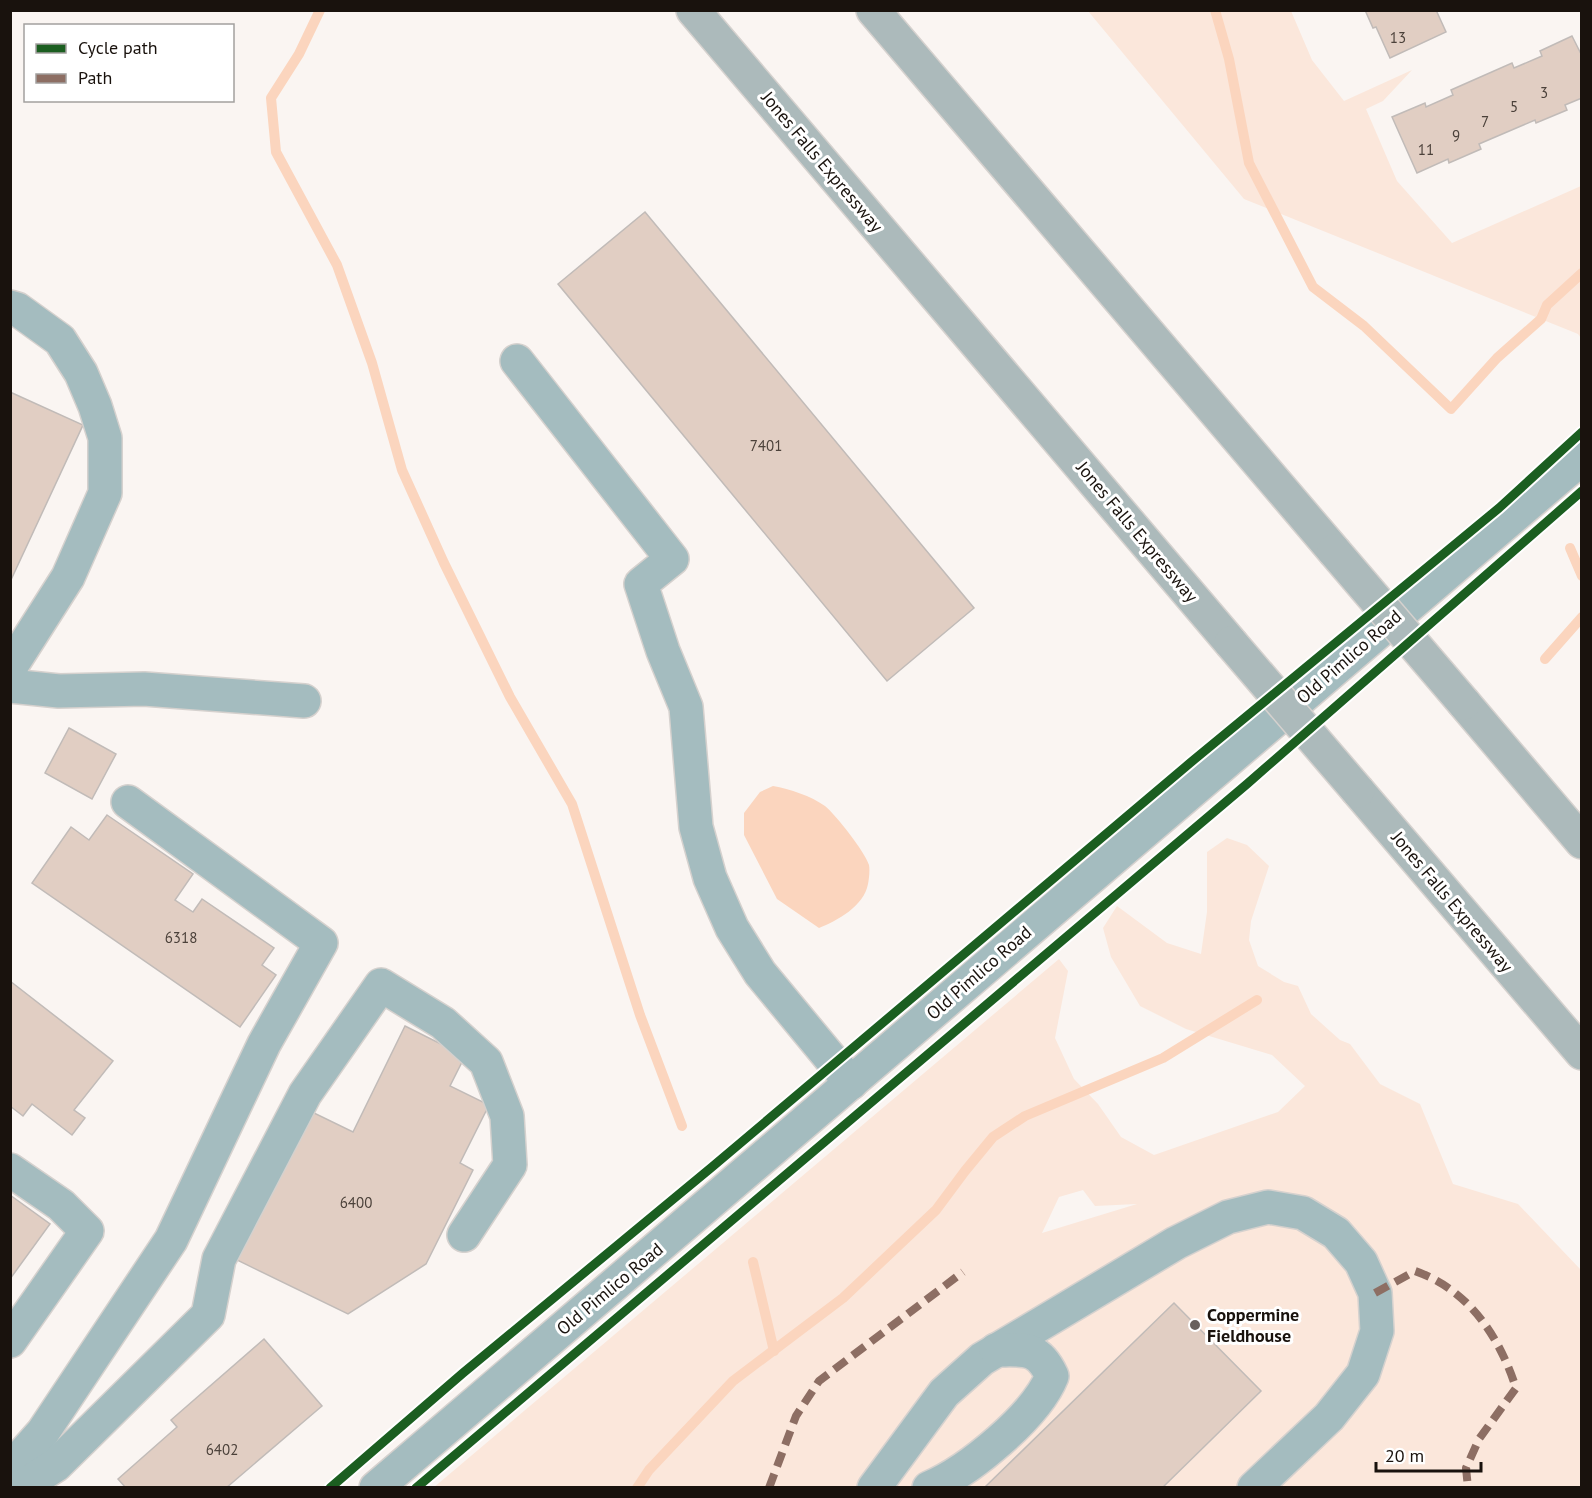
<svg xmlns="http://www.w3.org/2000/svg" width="1592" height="1498" font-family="'PT Sans',sans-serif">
<rect width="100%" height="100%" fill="#faf5f2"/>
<g fill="#fbe7db" fill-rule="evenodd">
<polygon points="1088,11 1291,11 1312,60 1344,101 1412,70 1383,101 1366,109 1397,181 1452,243 1581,186 1581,338 1578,334 1244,199"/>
<path d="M1227,838L1247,845L1269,866L1251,921L1249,940L1258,966L1284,982L1298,986L1311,1014L1340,1040L1350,1044L1380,1084L1420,1104L1453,1184L1518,1204L1581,1270V1487L433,1488L1059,959L1068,971L1055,1038L1074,1079L1098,1104L1121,1137L1154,1155L1278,1112L1305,1086L1272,1055L1186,1029L1140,1006L1111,957L1103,928L1117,906L1167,943L1201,954L1207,912V852ZM1083,1190L1095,1206L1137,1204L1042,1233L1059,1197Z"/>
</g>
<path fill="#fbd5be" d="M773,786C790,789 811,796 825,806C836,815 865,852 869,865C870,870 869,879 868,884C864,906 837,921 819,928L777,899L744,835V813L760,792Z"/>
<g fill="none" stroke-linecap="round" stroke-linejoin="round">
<g stroke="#fbd5be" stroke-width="10">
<polyline points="320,10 299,54 271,98 276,152 337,265 372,363 402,470 444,563 510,697 572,804 640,1015 682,1126"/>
<polyline points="1215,10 1229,59 1249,163 1313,287 1364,326 1451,409 1497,358 1541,319 1547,305 1582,273"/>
<polyline points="1570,548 1582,576"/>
<polyline points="1545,659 1582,617"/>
<polyline points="753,1262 774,1351"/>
<polyline points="637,1488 649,1470 733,1381 843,1298 936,1210 965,1171 993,1137 1025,1116 1163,1058 1257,1000"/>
</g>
</g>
<g fill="#e1cec3" stroke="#c1bbb8" stroke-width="1.5">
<polygon points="1365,10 1436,10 1446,32 1390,58 1376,27 1373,28"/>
<polygon points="1572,36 1582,56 1582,98 1565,105 1567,110 1536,123 1535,120 1479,144 1481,149 1449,163 1448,159 1417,173 1392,117 1425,103 1426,107 1453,95 1451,90 1512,63 1514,68 1542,56 1540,51"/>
<polygon points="645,212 974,608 887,681 558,284"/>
<polygon points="10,392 83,425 10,582"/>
<polygon points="69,728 116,754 92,799 45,773"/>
<polygon points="107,815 193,874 175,900 193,912 202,899 274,948 262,965 276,975 240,1027 32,883 71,827 89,840"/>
<polygon points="10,981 113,1061 74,1110 85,1118 72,1135 32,1104 23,1116 10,1106"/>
<polygon points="405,1026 465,1056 450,1086 489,1105 460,1163 473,1170 426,1264 348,1314 237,1260 310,1111 353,1132"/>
<polygon points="10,1195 50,1224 10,1279"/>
<polygon points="1174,1303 1261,1391 1162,1488 984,1488"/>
<polygon points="264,1339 322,1406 226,1488 126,1488 118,1479 177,1427 171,1420"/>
</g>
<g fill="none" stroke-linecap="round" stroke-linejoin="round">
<g stroke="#d5d1ce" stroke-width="36">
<g id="minor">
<polyline points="10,307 17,309 60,340 81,373 95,406 105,438 105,493 68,577 10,668"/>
<polyline points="517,361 672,559 641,584 663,651 686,707 696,827 710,878 732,928 760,973 851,1083"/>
<polyline points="10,686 59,691 144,689 304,701"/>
<polyline points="10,1170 61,1205 87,1231 10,1341"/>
<polyline points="10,1469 43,1432 171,1240 264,1044 321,943 128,802"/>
<polyline points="20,1488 56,1465 208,1315 219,1259 305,1094 381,985 443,1023 486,1062 507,1116 510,1165 464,1235"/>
<polyline points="376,1488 1582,458"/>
<polyline points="874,1488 944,1393 982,1359 1176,1243 1228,1217 1268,1207 1303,1213 1336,1233 1361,1262 1375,1293 1377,1331 1363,1374 1329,1417 1254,1488"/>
<path d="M929,1488C969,1471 1036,1416 1052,1376C1038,1346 1025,1350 996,1350"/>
</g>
</g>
<g stroke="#d5d1ce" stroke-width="36">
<g id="highway">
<polyline points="693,10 1231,643"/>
<polyline points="873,10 1334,551"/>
<polyline points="1464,703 1582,842"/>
<polyline points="1358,791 1582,1053"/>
</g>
</g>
<use href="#minor" stroke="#a4bcbf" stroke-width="33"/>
<use href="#highway" stroke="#acbabb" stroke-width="33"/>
<g stroke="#d5d1ce" stroke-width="36" stroke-linecap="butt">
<g id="highway-bridge">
<polyline points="1334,551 1464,703"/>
<polyline points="1231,643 1358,791"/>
</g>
</g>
<use href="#highway-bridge" stroke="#acbabb" stroke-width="33"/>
<g stroke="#8d6e63" stroke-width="8" stroke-dasharray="15 8" stroke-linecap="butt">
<path d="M1375,1293L1415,1271C1469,1290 1499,1336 1516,1388L1479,1439L1466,1468L1468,1488"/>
<polyline points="769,1488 796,1416 819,1381 963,1272"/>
</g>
<g stroke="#fff" stroke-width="13">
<g id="cycleway">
<polyline points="330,1488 463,1373 712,1167 1190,763 1499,508 1582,432"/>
<polyline points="416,1488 1247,784 1582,491"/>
</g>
</g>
<use href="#cycleway" stroke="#1b5e20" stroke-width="9"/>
</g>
<circle fill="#68615d" stroke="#fff" stroke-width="2" cx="1195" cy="1325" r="6"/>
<g text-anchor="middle" stroke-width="6" stroke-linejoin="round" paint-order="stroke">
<g font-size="15" fill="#4b413a">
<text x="1398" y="43">13</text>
<text x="1544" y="98">3</text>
<text x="1514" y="112">5</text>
<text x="1485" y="127">7</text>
<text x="1456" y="141">9</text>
<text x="1426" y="155">11</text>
<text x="766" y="451">7401</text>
<text x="181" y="943">6318</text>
<text x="356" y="1208">6400</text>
<text x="222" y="1455">6402</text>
</g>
<g font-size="18" fill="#19120d" stroke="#fff">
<text transform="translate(822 162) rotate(50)" y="6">Jones Falls Expressway</text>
<text transform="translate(1137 532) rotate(50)" y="6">Jones Falls Expressway</text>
<text transform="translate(1349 657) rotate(-41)" y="6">Old Pimlico Road</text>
<text transform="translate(1452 902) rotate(50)" y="6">Jones Falls Expressway</text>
<text transform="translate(979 973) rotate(-41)" y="6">Old Pimlico Road</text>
<text transform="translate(610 1289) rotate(-40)" y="6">Old Pimlico Road</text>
</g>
<g font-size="18" font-weight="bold" fill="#19120d" stroke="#fff" text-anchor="start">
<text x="1207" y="1321">Coppermine<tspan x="1207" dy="21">Fieldhouse</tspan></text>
</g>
</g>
<rect width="1592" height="1498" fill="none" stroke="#19120d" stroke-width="24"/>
<rect x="24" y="24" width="210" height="78" fill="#ffffff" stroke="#a3a09e" stroke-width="1.5"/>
<rect x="36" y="44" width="30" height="9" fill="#1b5e20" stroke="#a3a09e" stroke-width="1.5"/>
<text x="78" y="54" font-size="18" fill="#19120d">Cycle path</text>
<rect x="36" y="74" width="30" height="9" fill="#8d6e63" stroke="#a3a09e" stroke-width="1.5"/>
<text x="78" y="84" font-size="18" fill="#19120d">Path</text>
<path d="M1376 1462v9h105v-9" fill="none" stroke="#19120d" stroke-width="3"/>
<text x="1385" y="1462" font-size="18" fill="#19120d" stroke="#ffffff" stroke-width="4.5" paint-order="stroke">20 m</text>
</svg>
